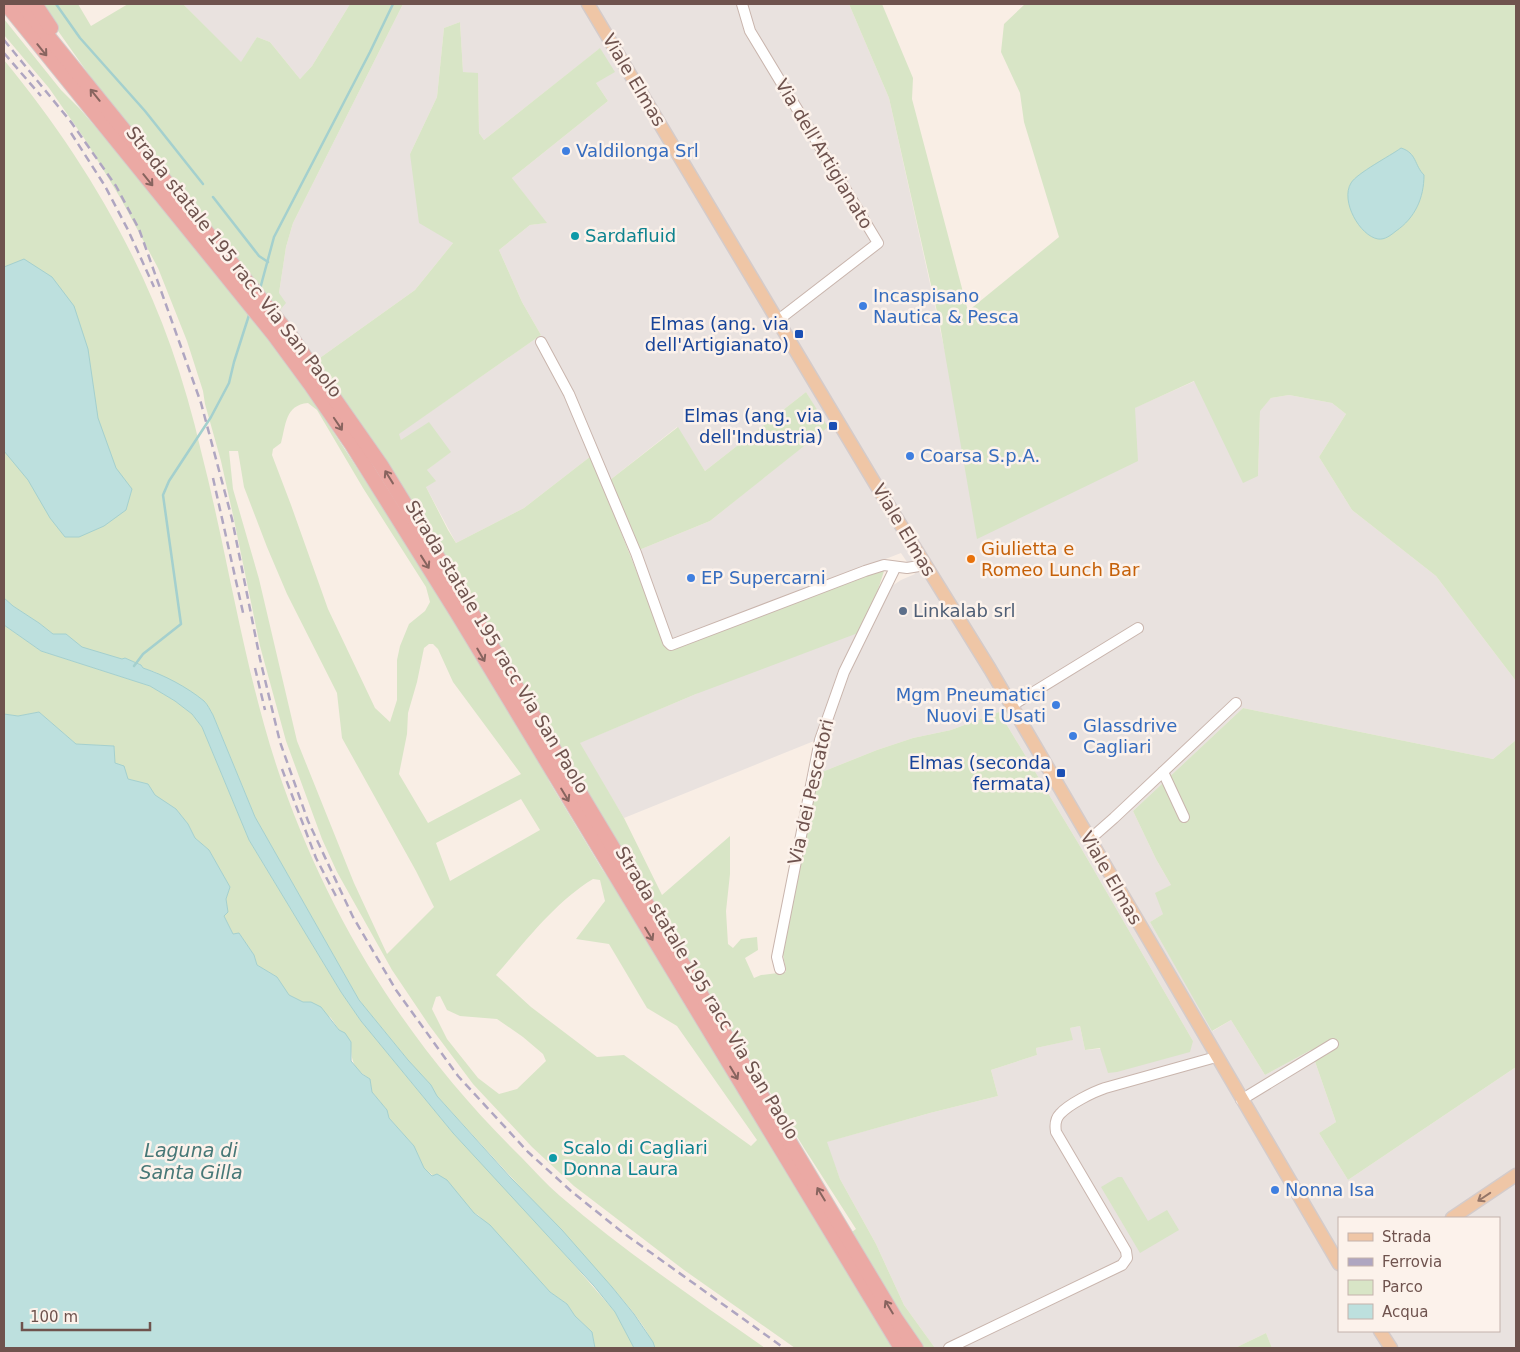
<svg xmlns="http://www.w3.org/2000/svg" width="1520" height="1352" font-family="'DejaVu Sans',sans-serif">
<rect width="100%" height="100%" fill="#f9eee5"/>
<g fill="#e9e2df" fill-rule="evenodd">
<polygon points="183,4 350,4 312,66 300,79 270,42 257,37 241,63"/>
<path d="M403,4H849L889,98L946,356L1134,408L1195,381L1258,476L1260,410L1271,398L1289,395L1332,403L1346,414L1319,457L1352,510L1436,576L1516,681V740L1493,759L1243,708L1133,811L1156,859L1171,885L1163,914L1150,922L1213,1031L1231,1020L1265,1075L1311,1050L1336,1122L1319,1133L1348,1180L1516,1067V1348H1272L1266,1333L1235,1348H935L904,1305L876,1244L840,1179L826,1142L930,1113L998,1096L991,1070L1037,1055L1036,1048L1072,1040L1070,1028L1080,1026L1085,1050L1193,1041L1077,841L999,712L951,730L913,738L877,750L817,774L824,737L624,818L579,743L696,694L886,590L901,580L915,574L901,553L672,641L639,550L710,521L827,427L806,392L705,471L677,427L610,480L591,456L524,508L456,543L426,487L427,470L450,452L401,440L398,434L541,335L522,302L499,250L530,225L546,223L512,178L608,101L596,83L599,49L484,140L479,133L478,74L463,72L460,22L444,28L437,97L410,154L453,243L415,290L317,360L280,310L279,293L286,247L293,223ZM1339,1218H1499V1331H1339Z"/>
</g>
<g fill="#d8e5c6" fill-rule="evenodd">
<path d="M39,4H78L91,26L128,4H183L241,62L257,37L270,42L300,79L312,66L350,4H403L293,223L286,247L279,293L286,303L280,310L317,360L415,290L453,243L419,223L410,154L437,97L444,28L460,22L463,72L478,73L479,133L484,140L600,48L615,72L596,83L608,101L512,178L547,223L530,225L499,250L522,302L541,335L399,434L401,440L429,422L451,452L427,470L436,481L426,487L448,530L456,543L524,508L591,456L666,646L871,573L884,571L876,596L858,633L696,694L580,743L624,818L662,895L730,836V874L726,911L728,944L733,948L741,939L757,937L758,950L745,958L754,978L761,975L786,972L783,954L817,774L877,750L913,738L951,730L999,712L1077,841L1193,1041L1190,1052L1117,1072L1108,1073L1100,1048L1085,1050L1080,1026L1070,1028L1073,1040L1036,1048L1037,1055L991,1070L998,1096L930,1113L827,1142L840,1179L876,1244L904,1305L935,1348H795L684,1270L574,1186L532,1147L473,1084L429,1025L392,970L337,872L322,839L286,741L260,646L233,515L221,461L205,404L203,391L187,341L158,268L121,199L84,138L49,88L4,35V19L61,90L80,109L112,146L109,103ZM329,376L478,613L804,1148L856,1229L834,1245L806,1205L680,996L635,918L602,869L549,781L547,775L433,584L304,387ZM308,403L317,410L363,488L426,587L430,602L425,611L409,624L400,646L397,660V700L390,722L375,708L328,609L291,505L272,455L273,449L281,443C286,425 285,405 308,403ZM229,451H238L244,487L267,547L287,594L337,693L342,738L416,871L434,907L387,954L354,883L297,741L259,579L233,489ZM429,644H433L438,649L453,682L521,774L428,823L399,774L407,734L408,713L417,682L424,648ZM521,799L540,830L450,881L436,843ZM593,879L600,880L605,901L576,939L609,944L647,1008L677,1026L757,1140L751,1146L624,1055L597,1057L531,1007L496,975C526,941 555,902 593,879ZM440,996L447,1010L460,1016L497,1019L523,1037L543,1054L546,1061L517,1089L499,1094L478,1078L447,1039L432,1009L436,997Z"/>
<polygon points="849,4 882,4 913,78 912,99 968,311 1059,237 1024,122 1020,93 1001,52 1004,24 1025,4 1516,4 1516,681 1436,576 1352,510 1319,457 1346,414 1332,403 1289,395 1271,398 1260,411 1258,476 1243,483 1194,381 1135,408 1138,461 977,539 940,325 889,98"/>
<path d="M4,60C74,145 134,242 171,347C183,381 193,416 201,451C229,560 245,676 282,782C333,927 412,1050 521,1157C534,1170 546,1184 560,1196C624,1251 695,1299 765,1348H654C648,1327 626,1304 612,1287L437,1096L431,1085L408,1060L359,1000L255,817L213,715L205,702L155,672L143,668L141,665L125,658L122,660L81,647L66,634H53L39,623L13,606L4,598Z"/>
<polygon points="806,392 828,427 710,521 639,550 610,480 678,427 705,471"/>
<path d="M4,625L41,651L150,686L175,701L192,714L202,727L249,840L341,992L361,1021L453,1133L529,1213L615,1312L634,1348H595L592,1332L575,1316L567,1304L550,1292L478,1215L474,1213L464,1202L424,1168L414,1146L389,1118L387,1110L372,1092L370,1079C353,1068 351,1062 351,1042L339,1030L331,1018L311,1002H303L289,995L277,977L257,965L254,955L239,933L233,934L224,916L228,912L226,899L230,887L209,850L195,838L188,824L176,809L154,795L148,784L128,779L124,767L115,763L114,746L76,744L39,712L18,716L4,714Z"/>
<polygon points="1243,708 1493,759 1516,740 1516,1067 1348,1180 1319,1133 1336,1122 1311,1050 1265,1075 1231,1020 1212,1031 1150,922 1163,914 1155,893 1171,885 1156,859 1133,811"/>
<polygon points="1118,1177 1122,1177 1148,1221 1167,1210 1179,1230 1140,1253 1101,1187"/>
<polygon points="1266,1333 1272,1348 1235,1348"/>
</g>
<g fill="#bde0de" stroke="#a4d0ce">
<path d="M1401,148C1417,153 1414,165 1424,175C1424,198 1415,218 1396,231C1391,235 1385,240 1378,239C1360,236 1340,201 1351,183C1357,173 1390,156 1401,148Z"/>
<polygon points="24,259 52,277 74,306 88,349 98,418 116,468 132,489 126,510 104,526 79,537 65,537 50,518 28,480 4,451 4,267"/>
<path d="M4,598L13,606L39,623L53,634H66L82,647L122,659L125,658L141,665L143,668C164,675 187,687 204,701C208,705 210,710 213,715L255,817L359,1000L408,1060L431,1085L437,1096L511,1178L562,1230L612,1287L634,1314L653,1342L655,1348H634L615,1312L594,1286L453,1133L361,1021L341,992L249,840L202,727L192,714L175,701L150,686L41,651L4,625Z"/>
<polygon points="39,712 76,744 114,746 115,763 124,766 128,779 148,784 155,795 176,809 188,824 195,838 209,850 230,887 226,899 228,912 224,916 233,934 239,933 254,955 257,965 277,977 289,995 303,1002 311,1002 321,1007 339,1030 345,1033 351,1042 351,1061 362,1074 370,1079 372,1092 387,1110 389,1118 414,1146 424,1168 432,1176 437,1174 447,1180 474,1213 490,1225 550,1292 567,1304 575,1316 592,1332 595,1348 4,1348 4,714 18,716"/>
</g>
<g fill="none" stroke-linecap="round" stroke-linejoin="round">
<g stroke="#a4d0ce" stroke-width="2.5">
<polyline points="56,4 80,38 145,111 203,184"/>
<polyline points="213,197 259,256 268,262"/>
<polyline points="260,289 274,237 370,52 393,4"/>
<polyline points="134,666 143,654 181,624 163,495 169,481 211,417 229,383 234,362 250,312"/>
</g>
<g stroke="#c9b5ad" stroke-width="12">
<g id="minor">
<polyline points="742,4 750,31 878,243 777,321"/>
<polyline points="541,342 569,394 636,553 668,642 671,645 865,571 884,565 907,568 925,565"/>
<polyline points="1011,706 1138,628"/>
<polyline points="1163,772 1184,817"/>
<polyline points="1089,840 1114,818 1236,703"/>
<polyline points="780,969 777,957 820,740 844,672 895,568"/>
<polyline points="1241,1100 1333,1044"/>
<path d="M949,1348L1122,1265L1127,1258L1126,1251L1056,1132C1055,1126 1055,1119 1060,1114C1069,1104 1093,1092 1105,1088L1216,1057"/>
</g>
</g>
<g stroke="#d4cbca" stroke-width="15">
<g id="major">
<polyline points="588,4 876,485 990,669 1339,1264"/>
<polyline points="1452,1218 1516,1175"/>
<polyline points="1380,1331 1391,1348"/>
</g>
</g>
<g stroke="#d4cbca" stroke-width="16">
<g id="highway">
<polyline points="6,4 274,335 310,384 352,445 457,613 901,1348"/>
<polyline points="22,4 290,335 381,465 469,608 896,1319 916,1348"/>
<polyline points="35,4 51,28"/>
</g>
</g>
<use href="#minor" stroke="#fff" stroke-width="10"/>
<use href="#major" stroke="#efc6a6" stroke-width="12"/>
<use href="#highway" stroke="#eba9a4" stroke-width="14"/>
<g stroke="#afa6c1" stroke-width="2.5" stroke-dasharray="8 5" stroke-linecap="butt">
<polyline points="4,40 71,122 116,186 139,229 201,403 232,519 260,659 280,742 308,821 353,917 396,990 458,1076 528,1152 571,1191 622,1232 784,1348"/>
<polyline points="4,53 41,96"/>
<polyline points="71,133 105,186 128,230 154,287"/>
<polyline points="213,478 244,617"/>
<polyline points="255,668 265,710"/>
<polyline points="282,769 316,858 337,898"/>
</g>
</g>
<defs><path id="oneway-shaft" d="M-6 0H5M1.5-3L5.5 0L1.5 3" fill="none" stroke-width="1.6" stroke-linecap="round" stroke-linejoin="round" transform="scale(1.25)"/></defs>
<g stroke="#88645f">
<use href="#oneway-shaft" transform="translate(42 50) rotate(51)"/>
<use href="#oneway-shaft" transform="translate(95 95) rotate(-129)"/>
<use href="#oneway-shaft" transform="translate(148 180) rotate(51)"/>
<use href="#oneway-shaft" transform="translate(338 424) rotate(56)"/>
<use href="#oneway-shaft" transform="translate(389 477) rotate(-122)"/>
<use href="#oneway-shaft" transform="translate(425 562) rotate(58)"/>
<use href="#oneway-shaft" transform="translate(481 655) rotate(60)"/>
<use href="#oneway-shaft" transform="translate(565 795) rotate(59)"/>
<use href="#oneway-shaft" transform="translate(649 934) rotate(59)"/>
<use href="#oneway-shaft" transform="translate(734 1073) rotate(59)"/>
<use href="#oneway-shaft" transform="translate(821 1194) rotate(-121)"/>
<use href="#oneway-shaft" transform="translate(889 1307) rotate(-121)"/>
</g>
<use stroke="#957668" href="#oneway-shaft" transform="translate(1484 1197) rotate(146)"/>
<g fill="#3f7fe0" stroke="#fcf2eb" stroke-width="2">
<circle cx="566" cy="151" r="5"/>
<circle cx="863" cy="306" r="5"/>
<circle cx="910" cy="456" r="5"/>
<circle cx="691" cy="578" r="5"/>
<circle cx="1056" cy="705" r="5"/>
<circle cx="1073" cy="736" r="5"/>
<circle cx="1275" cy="1190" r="5"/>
</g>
<g fill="#0f9aa8" stroke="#fcf2eb" stroke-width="2">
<circle cx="575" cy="236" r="5"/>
<circle cx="553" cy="1158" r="5"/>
</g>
<g fill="#1a4fb4" stroke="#fcf2eb" stroke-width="2">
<rect x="794" y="329" width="10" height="10" rx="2.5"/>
<rect x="828" y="421" width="10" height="10" rx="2.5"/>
<rect x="1056" y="768" width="10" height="10" rx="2.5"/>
</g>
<circle fill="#e8710a" stroke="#fcf2eb" stroke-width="2" cx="971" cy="559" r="5"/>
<circle fill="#5c6f8a" stroke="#fcf2eb" stroke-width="2" cx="903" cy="611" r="5"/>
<g text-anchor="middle" stroke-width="5" stroke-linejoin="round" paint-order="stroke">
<g font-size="18" fill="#6f534e" stroke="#fcf2eb">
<text transform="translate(634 80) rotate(59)" y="6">Viale Elmas</text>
<text transform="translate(824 154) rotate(59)" y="6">Via dell'Artigianato</text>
<text transform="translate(234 262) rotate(52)" y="6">Strada statale 195 racc Via San Paolo</text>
<text transform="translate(904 530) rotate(59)" y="6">Viale Elmas</text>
<text transform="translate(497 647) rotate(59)" y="6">Strada statale 195 racc Via San Paolo</text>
<text transform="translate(811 792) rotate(-77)" y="6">Via dei Pescatori</text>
<text transform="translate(1111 878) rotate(60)" y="6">Viale Elmas</text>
<text transform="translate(707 993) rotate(59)" y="6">Strada statale 195 racc Via San Paolo</text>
</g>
<g font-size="18" fill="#366cbe" stroke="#fcf2eb" text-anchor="start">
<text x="576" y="157">Valdilonga Srl</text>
<text x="873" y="302">Incaspisano<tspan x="873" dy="21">Nautica &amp; Pesca</tspan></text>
<text x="920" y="462">Coarsa S.p.A.</text>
<text x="701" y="584">EP Supercarni</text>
<text x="1046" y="701" text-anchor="end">Mgm Pneumatici<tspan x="1046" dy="21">Nuovi E Usati</tspan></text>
<text x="1083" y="732">Glassdrive<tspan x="1083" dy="21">Cagliari</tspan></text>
<text x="1285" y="1196">Nonna Isa</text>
</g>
<g font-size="18" fill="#0d838f" stroke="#fcf2eb" text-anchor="start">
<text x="585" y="242">Sardafluid</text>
<text x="563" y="1154">Scalo di Cagliari<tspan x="563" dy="21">Donna Laura</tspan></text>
</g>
<g font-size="18" fill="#164399" stroke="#fcf2eb" text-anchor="end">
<text x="789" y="330">Elmas (ang. via<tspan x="789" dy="21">dell'Artigianato)</tspan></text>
<text x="823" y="422">Elmas (ang. via<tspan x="823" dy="21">dell'Industria)</tspan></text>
<text x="1051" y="769">Elmas (seconda<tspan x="1051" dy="21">fermata)</tspan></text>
</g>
<g font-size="18" fill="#c56008" stroke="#fcf2eb" text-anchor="start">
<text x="981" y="555">Giulietta e<tspan x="981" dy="21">Romeo Lunch Bar</tspan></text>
</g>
<g font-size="18" fill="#4e5e75" stroke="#fcf2eb" text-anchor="start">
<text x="913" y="617">Linkalab srl</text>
</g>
<g font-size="19" font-style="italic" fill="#477877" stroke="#fcf2eb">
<text x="191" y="1157">Laguna di<tspan x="191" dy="22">Santa Gilla</tspan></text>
</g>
</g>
<rect width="1520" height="1352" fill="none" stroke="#6f534e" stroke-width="10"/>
<rect x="1338" y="1217" width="162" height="115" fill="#fcf2eb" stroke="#c4b2ac"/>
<rect x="1348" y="1233" width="25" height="8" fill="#efc6a6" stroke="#c4b2ac"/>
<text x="1382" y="1242" font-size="15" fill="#6f534e">Strada</text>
<rect x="1348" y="1258" width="25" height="8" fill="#afa6c1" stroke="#c4b2ac"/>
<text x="1382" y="1267" font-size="15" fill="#6f534e">Ferrovia</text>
<rect x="1348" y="1280" width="25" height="15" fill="#d8e5c6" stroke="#c4b2ac"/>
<text x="1382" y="1292" font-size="15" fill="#6f534e">Parco</text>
<rect x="1348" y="1304" width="25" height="15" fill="#bde0de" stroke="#c4b2ac"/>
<text x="1382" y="1317" font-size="15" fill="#6f534e">Acqua</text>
<path d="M22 1322v8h128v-8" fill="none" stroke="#6f534e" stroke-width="2.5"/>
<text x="30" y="1322" font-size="15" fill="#6f534e" stroke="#fcf2eb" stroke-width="4" paint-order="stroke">100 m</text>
</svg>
